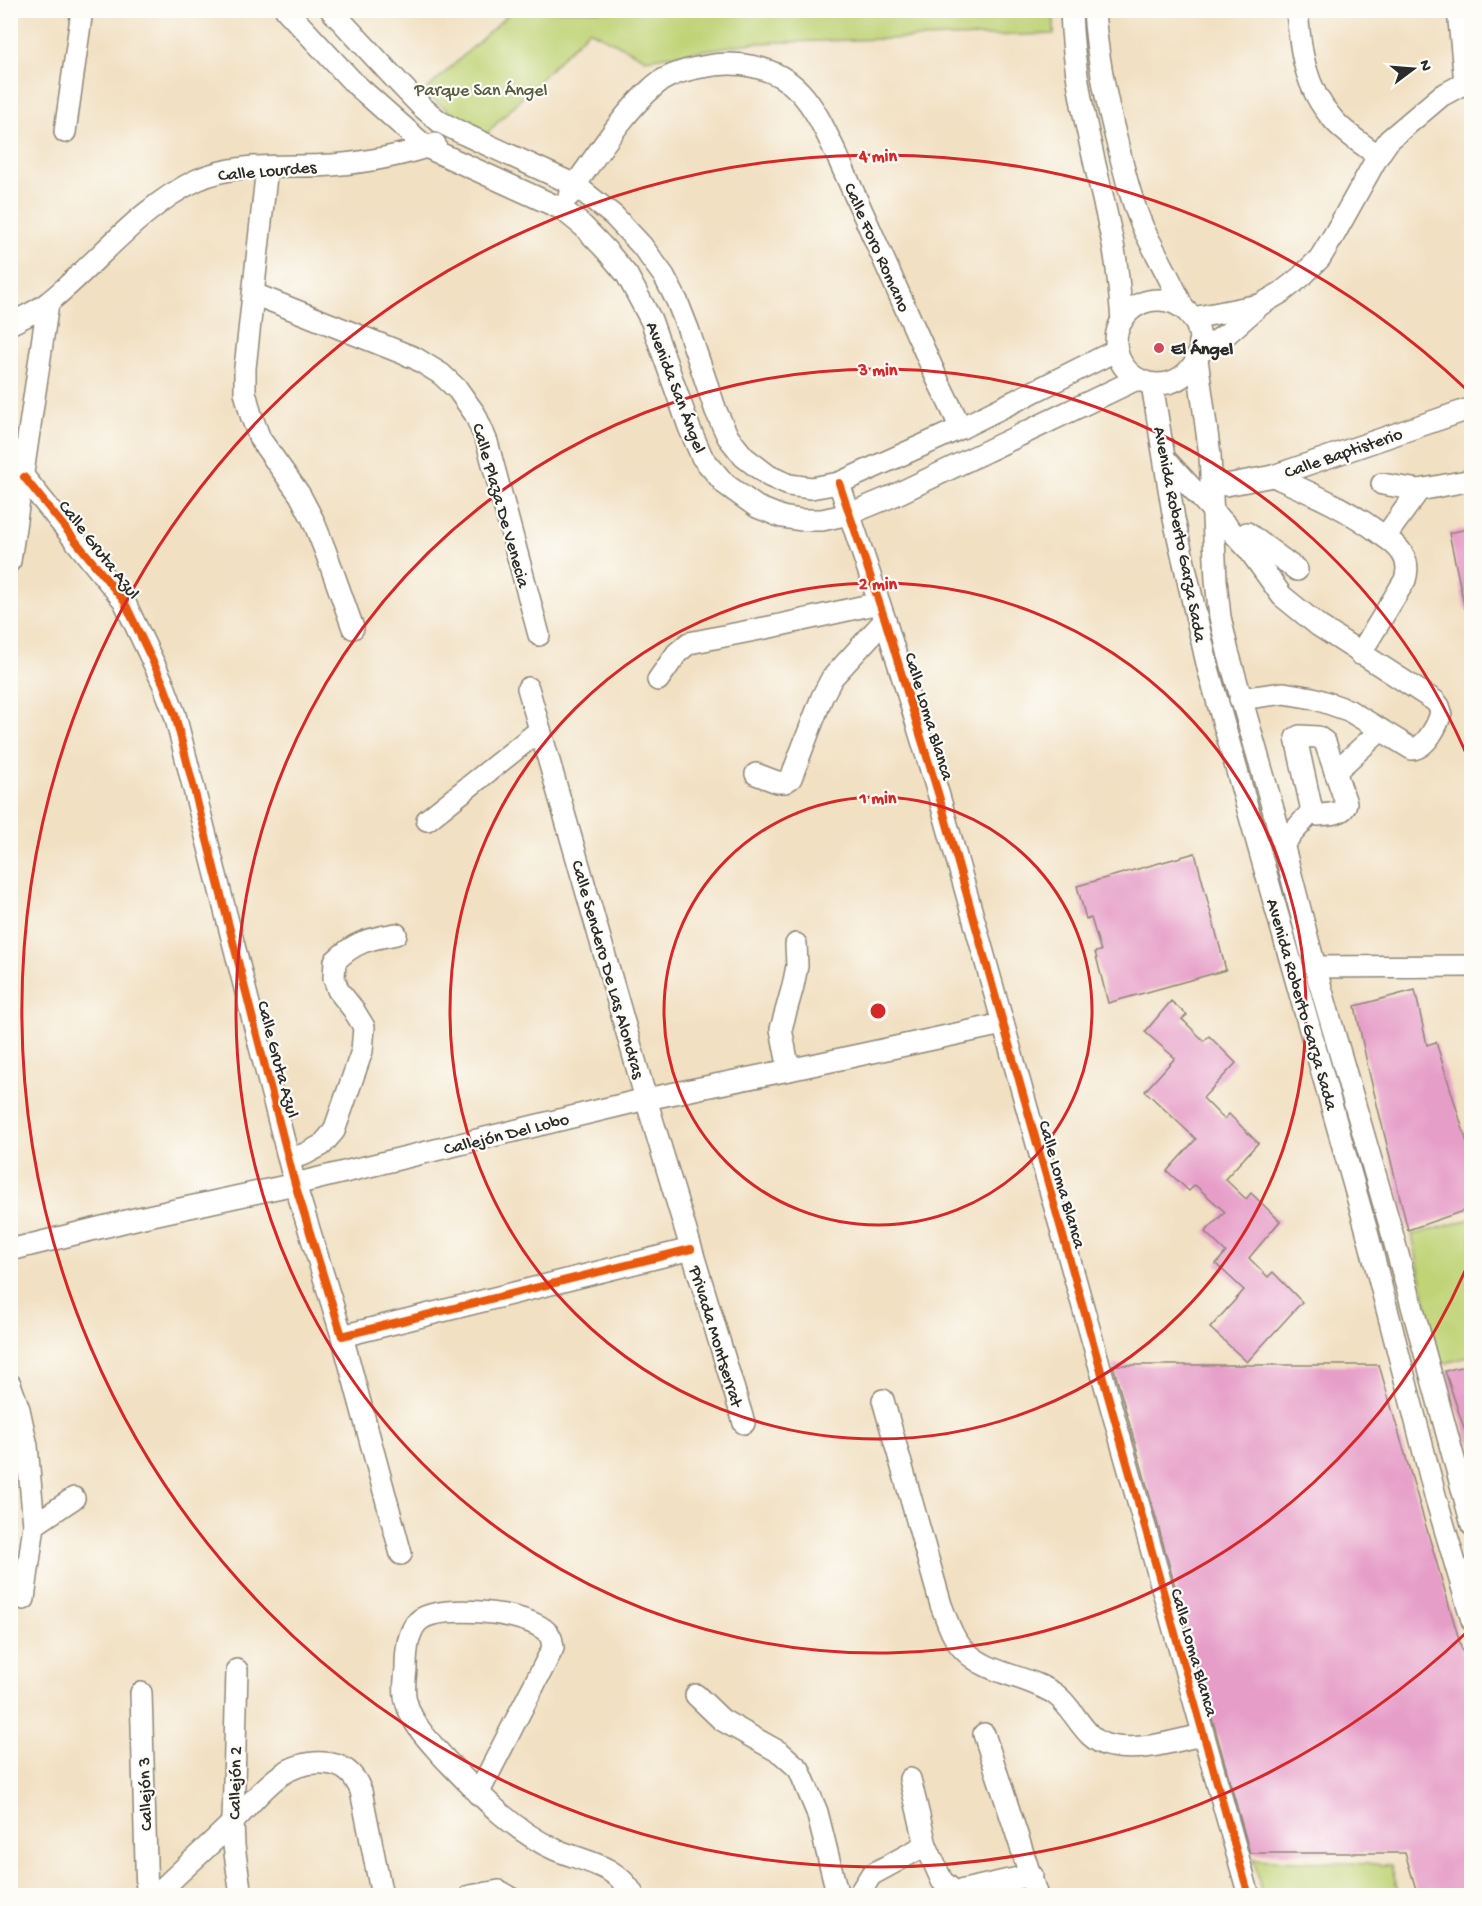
<svg xmlns="http://www.w3.org/2000/svg" width="1482" height="1906" font-family="'Gochi Hand',sans-serif">
<rect width="100%" height="100%" fill="#fdfcf7"/>
<filter id="ink" filterUnits="userSpaceOnUse"><feTurbulence type="fractalNoise" baseFrequency=".0167" numOctaves="2"/><feDisplacementMap in="SourceGraphic" scale="12" xChannelSelector="R" yChannelSelector="G"/><feConvolveMatrix kernelMatrix="1 2 1 2 8 2 1 2 1" color-interpolation-filters="sRGB"/></filter>
<filter id="wash" filterUnits="userSpaceOnUse"><feTurbulence type="fractalNoise" baseFrequency=".008" numOctaves="4" result="noise"/><feDisplacementMap in="SourceGraphic" scale="24" xChannelSelector="R" yChannelSelector="G"/><feGaussianBlur stdDeviation="1.35" result="paint"/><feColorMatrix in="noise" values="0 0 0 0 0 0 0 0 0 0 0 0 0 0 0 0 0 1.4 0 .05"/><feComposite in="paint" operator="in"/></filter>
<g filter="url(#wash)">
<rect width="100%" height="100%" fill="#f1e0c2"/>
<g fill="#c0d376" stroke="#767f50" stroke-width="1.5">
<polygon points="512,11 1054,11 1054,34 752,43 646,59 589,30 485,135 423,93"/>
<polygon points="1471,1219 1471,1356 1439,1365 1412,1235"/>
<polygon points="1254,1859 1391,1865 1399,1895 1262,1895"/>
</g>
<g id="blocks">
<g fill="#e69dc8">
<polygon points="1472,528 1472,609 1465,609 1449,533"/>
<polygon points="1195,853 1226,970 1108,1003 1095,952 1101,951 1091,918 1086,919 1077,886"/>
<polygon points="1415,990 1427,1045 1436,1042 1472,1159 1472,1208 1408,1230 1368,1068 1355,1006"/>
<polygon points="1171,1001 1187,1015 1182,1019 1204,1041 1209,1036 1236,1063 1203,1098 1224,1119 1229,1114 1258,1143 1225,1179 1246,1199 1251,1193 1280,1221 1249,1258 1268,1277 1273,1272 1302,1302 1247,1362 1210,1328 1244,1290 1216,1264 1226,1252 1205,1232 1225,1212 1195,1185 1189,1191 1167,1171 1196,1139 1145,1091 1175,1058 1145,1032"/>
<polygon points="1472,1364 1472,1442 1469,1443 1445,1371"/>
<polygon points="1113,1365 1379,1365 1472,1684 1472,1896 1418,1896 1405,1853 1250,1853"/>
</g>
</g>
</g>
<g filter="url(#ink)">
<use href="#blocks" fill-opacity="0" stroke="#8e8676" stroke-width="1.5"/>
<g fill="none" stroke-linecap="round" stroke-linejoin="round">
<g stroke="#8e8676" stroke-width="24">
<g id="minor">
<polyline points="286,10 353,82 426,147 562,209 583,226 606,250 627,275 651,320 689,427 702,457 725,484 757,507 782,517 801,520 822,520 849,514 895,495 1137,379"/>
<polyline points="331,10 399,83 422,107 440,122 464,134 575,185 614,216 642,246 664,276 677,301 688,329 716,411 728,437 744,457 769,476 789,485 811,488 839,483 961,428 1117,350"/>
<path d="M1071,10C1073,90 1097,166 1113,244C1118,269 1120,295 1122,321"/>
<path d="M1094,10C1097,58 1106,100 1118,146C1125,175 1132,203 1144,230C1157,256 1172,281 1183,308"/>
<path d="M1297,10C1300,49 1305,88 1332,118C1344,133 1363,144 1378,156"/>
<polyline points="1458,10 1465,83"/>
<polyline points="65,132 82,10"/>
<polyline points="267,167 245,368 245,392 251,415 260,439 300,495 313,520 325,550 353,628"/>
<path d="M569,196L575,185C599,152 622,115 652,88C665,75 685,70 702,67C736,60 775,65 800,92C815,108 825,130 835,151L939,383L961,428"/>
<polyline points="254,294 415,358 441,374 458,390 475,414 487,442 539,635"/>
<circle cx="1158" cy="342" r="42"/>
<polyline points="1193,318 1259,305"/>
<path d="M10,324C23,317 39,311 50,301C98,262 140,207 197,180C239,161 288,168 332,165C367,162 402,156 435,144"/>
<polyline points="1199,353 1228,333 1260,305 1282,292 1302,276 1320,258 1334,235 1378,156 1389,140 1441,96 1465,83 1472,81"/>
<polyline points="1197,359 1210,455 1216,580 1220,617 1228,652 1283,844 1315,967 1389,1222 1472,1525"/>
<polyline points="1152,384 1174,519 1208,668 1366,1228 1436,1499 1472,1620"/>
<path d="M1165,459L1249,550L1282,596L1319,626L1435,701L1439,706L1441,712C1438,725 1426,748 1412,749L1348,710L1313,698L1284,693L1240,699"/>
<path d="M1273,476C1313,494 1346,508 1381,534C1388,539 1398,546 1402,553C1408,562 1408,570 1405,580L1360,654"/>
<polyline points="24,477 124,601 163,683 175,715 295,1184 342,1336 691,1249"/>
<polyline points="1211,482 1226,485 1273,476 1472,408"/>
<polyline points="839,483 885,620 939,796 1249,1896"/>
<polyline points="1382,484 1419,490 1472,480"/>
<polyline points="1247,533 1297,570"/>
<polyline points="1385,537 1419,490"/>
<polyline points="10,561 48,303"/>
<polyline points="658,680 677,653 689,643 780,625 879,603"/>
<polyline points="528,688 646,1099 744,1423"/>
<path d="M1300,736L1318,737L1325,742L1346,803C1344,815 1328,814 1318,815L1312,811L1296,738Z"/>
<polyline points="1335,772 1381,730"/>
<polyline points="756,774 777,782 785,782 791,778 822,697 832,678 885,620"/>
<polyline points="427,820 540,730"/>
<polyline points="1283,844 1312,811"/>
<polyline points="1315,967 1472,966"/>
<polyline points="789,1070 781,1029 793,986 797,966 796,944"/>
<path d="M289,1159L305,1154L322,1145L334,1131L362,1051L364,1027L353,1009L338,990L334,978L335,961C356,941 369,939 396,934"/>
<polyline points="10,1250 139,1218 295,1184 646,1099 789,1070 1003,1024"/>
<polyline points="342,1336 401,1554"/>
<polyline points="10,1384 19,1409 27,1446 34,1525 24,1599"/>
<path d="M883,1400L941,1605C947,1620 952,1638 964,1650C988,1675 1027,1675 1055,1694C1075,1708 1084,1742 1111,1746C1142,1752 1173,1741 1202,1735"/>
<polyline points="34,1525 74,1498"/>
<polyline points="237,1670 233,1822 234,1846 241,1896"/>
<polyline points="141,1693 147,1896"/>
<polyline points="696,1695 722,1720 781,1753 799,1769 817,1812 838,1896"/>
<polyline points="984,1734 1037,1896"/>
<polyline points="910,1779 926,1845 942,1881 955,1892 1032,1875"/>
<path d="M478,1794L553,1648C552,1641 552,1637 547,1632C529,1612 443,1604 421,1619C407,1629 406,1654 406,1669C405,1679 403,1691 406,1701C412,1725 430,1742 446,1760C478,1793 512,1830 554,1849C584,1862 617,1864 634,1896"/>
<path d="M155,1896C180,1871 207,1848 232,1823C259,1796 281,1760 324,1763C343,1764 354,1773 361,1791L382,1896"/>
<polyline points="470,1896 499,1891 508,1896"/>
<polyline points="858,1896 871,1875 926,1845"/>
</g>
</g>
<use href="#minor" stroke="#fff" stroke-width="21"/>
<g stroke="#fdfcf7" stroke-width="11">
<g id="cycleway">
<polyline points="24,477 124,601 163,683 175,715 295,1184 342,1336 691,1249"/>
<polyline points="839,483 885,620 939,796 1249,1896"/>
</g>
</g>
<use href="#cycleway" stroke="#e8590c" stroke-width="8"/>
</g>
</g>
<g fill="none" stroke="#d62828" stroke-width="3">
<circle cx="878" cy="1011" r="214"/>
<circle cx="878" cy="1011" r="428"/>
<path d="M1471 1257A642 642 0 1 1 1471 765"/>
<path d="M1467 1632A856 856 0 1 1 1467 390"/>
</g>
<circle fill="#d1495b" stroke="#fdfcf7" stroke-width="2" cx="1159" cy="348" r="6"/>
<g text-anchor="middle" stroke-width="4.5" stroke-linejoin="round" paint-order="stroke">
<g font-size="18" fill="#585d42" stroke="#fdfcf7">
<text x="481" y="95">Parque San Ángel</text>
</g>
<g font-size="18" fill="#2b2b2b" stroke="#fdfcf7">
<text transform="translate(267 170) rotate(-5)" y="6">Calle Lourdes</text>
<text transform="translate(878 247) rotate(66)" y="6">Calle Foro Romano</text>
<text transform="translate(677 387) rotate(69)" y="6">Avenida San Ángel</text>
<text transform="translate(1343 452) rotate(-19)" y="6">Calle Baptisterio</text>
<text transform="translate(502 505) rotate(74)" y="6">Calle Plaza De Venecia</text>
<text transform="translate(1181 534) rotate(79)" y="6">Avenida Roberto Garza Sada</text>
<text transform="translate(100 549) rotate(52)" y="6">Calle Gruta Azul</text>
<text transform="translate(930 716) rotate(73)" y="6">Calle Loma Blanca</text>
<text transform="translate(609 969) rotate(74)" y="6">Calle Sendero De Las Alondras</text>
<text transform="translate(1303 1004) rotate(74)" y="6">Avenida Roberto Garza Sada</text>
<text transform="translate(279 1059) rotate(75)" y="6">Calle Gruta Azul</text>
<text transform="translate(506 1133) rotate(-14)" y="6">Callejón Del Lobo</text>
<text transform="translate(1063 1184) rotate(74)" y="6">Calle Loma Blanca</text>
<text transform="translate(717 1336) rotate(73)" y="6">Privada Montserrat</text>
<text transform="translate(1195 1652) rotate(74)" y="6">Calle Loma Blanca</text>
<text transform="translate(234 1783) rotate(-89)" y="6">Callejón 2</text>
<text transform="translate(144 1794) rotate(-92)" y="6">Callejón 3</text>
</g>
<g font-size="18" font-weight="bold" fill="#2b2b2b" stroke="#fdfcf7" text-anchor="start">
<text x="1171" y="354">El Ángel</text>
</g>
</g>
<circle cx="878" cy="1011" r="9" fill="#d62828" stroke="#fdfcf7" stroke-width="3"/>
<g font-size="18" text-anchor="middle" font-weight="bold" fill="#d62828" stroke="#fdfcf7" stroke-width="4.5" stroke-linejoin="round" paint-order="stroke">
<text x="878" y="161">4 min</text>
<text x="878" y="375">3 min</text>
<text x="878" y="589">2 min</text>
<text x="878" y="803">1 min</text>
</g>
<rect width="1482" height="1906" fill="none" stroke="#fdfcf7" stroke-width="36"/>
<g transform="translate(1413 69) rotate(74)" stroke="#fdfcf7" stroke-width="4.5" paint-order="stroke">
<path d="M0-4.5L10 22L0 15L-10 22Z" fill="#2b2b2b"/>
<text y="-9" font-size="16" font-weight="bold" text-anchor="middle" fill="#2b2b2b">N</text>
</g>
</svg>
